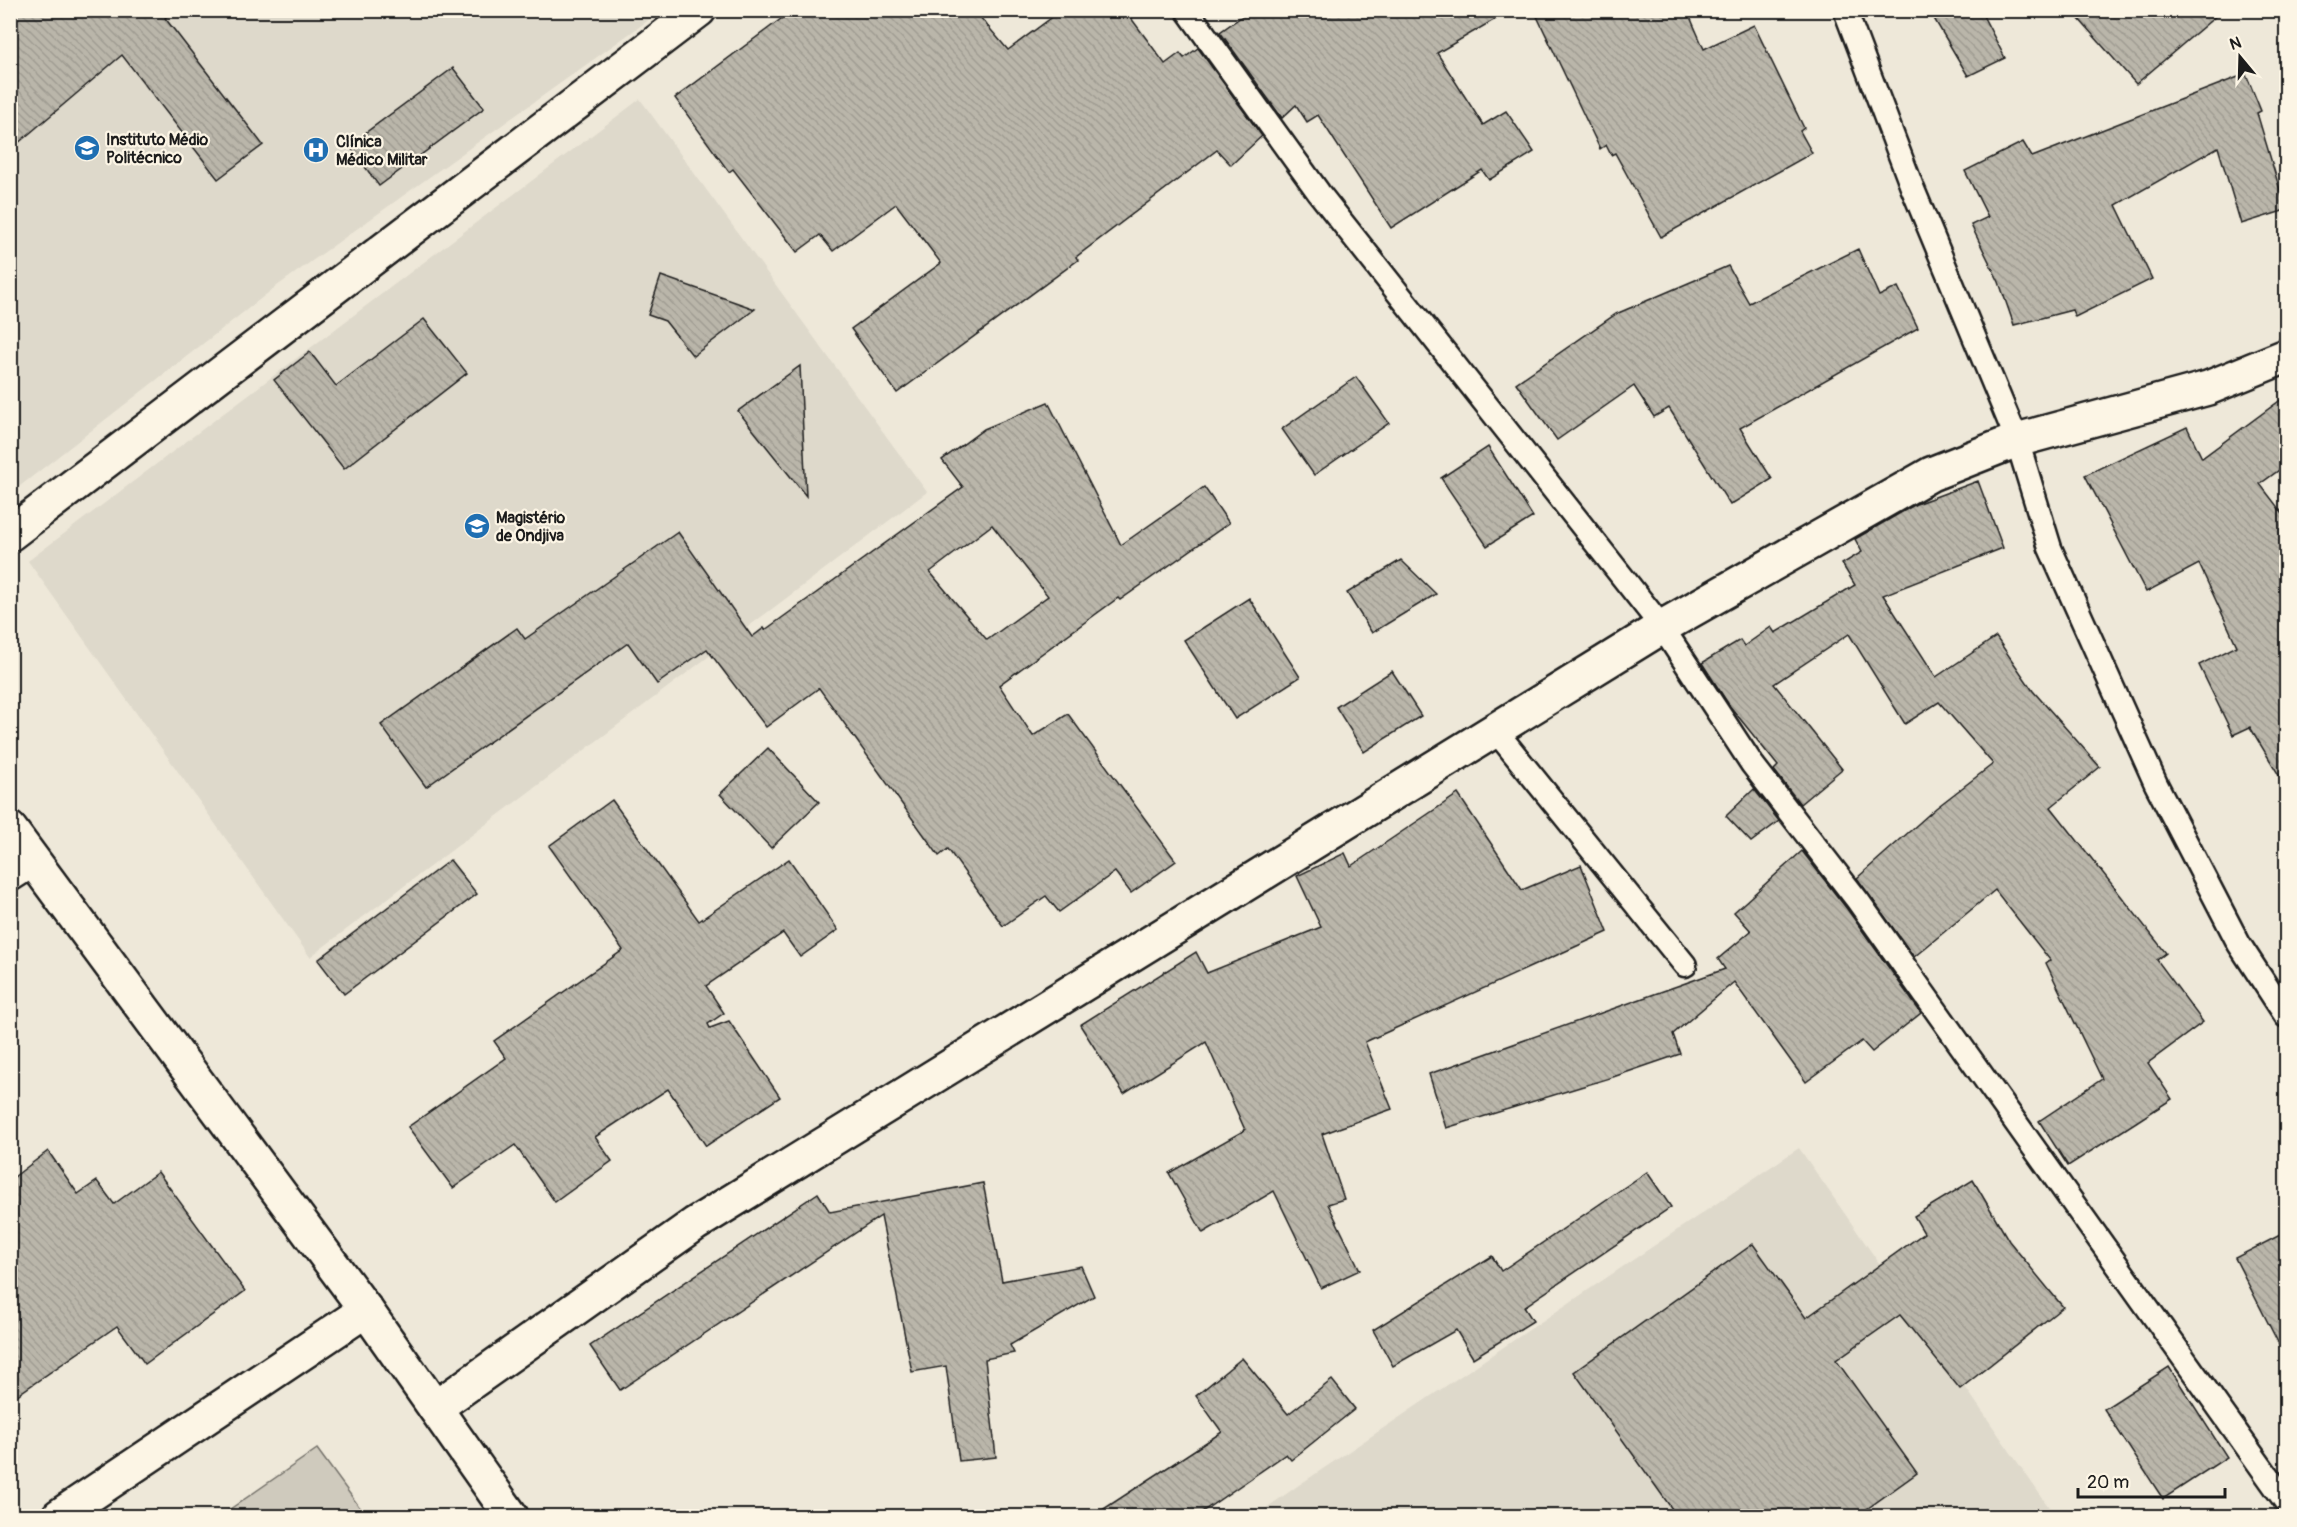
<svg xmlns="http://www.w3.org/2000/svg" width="2297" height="1527" font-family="Pangolin,sans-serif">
<defs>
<pattern id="building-back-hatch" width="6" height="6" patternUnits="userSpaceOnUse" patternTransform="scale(1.5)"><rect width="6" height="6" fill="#bab6aa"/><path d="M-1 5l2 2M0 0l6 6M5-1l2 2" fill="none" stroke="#9f9c92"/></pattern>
</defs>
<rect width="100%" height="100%" fill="#eee8d9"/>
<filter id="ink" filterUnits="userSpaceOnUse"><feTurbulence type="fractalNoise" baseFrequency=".0167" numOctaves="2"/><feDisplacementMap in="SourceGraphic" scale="12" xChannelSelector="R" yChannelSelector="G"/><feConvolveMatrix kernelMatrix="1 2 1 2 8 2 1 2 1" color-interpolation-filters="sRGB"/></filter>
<g filter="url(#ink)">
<g fill="#ded9cb">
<polygon points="654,10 657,14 277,286 11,493 11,11"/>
<polygon points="640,99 927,492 310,957 28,561"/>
<polygon points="1799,1148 2055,1516 1255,1516 1299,1485"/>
</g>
<polygon fill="#cfcabd" stroke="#76736c" stroke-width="1.5" points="317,1449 366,1516 220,1516"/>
<g fill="url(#building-back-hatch)" stroke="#1c1c1c" stroke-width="1.5" fill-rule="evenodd">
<polygon points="10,10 173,10 165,18 263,145 218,179 122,55 10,150"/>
<polygon points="793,10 974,10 1008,50 1062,10 1125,10 1165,64 1180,53 1184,58 1198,48 1262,136 1231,165 1217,150 1076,257 1078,260 897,393 851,329 941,263 896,204 833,251 820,235 797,252 733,169 729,172 675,98"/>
<polygon points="1251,10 1511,10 1437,53 1483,125 1506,111 1534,152 1489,180 1482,170 1391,228 1318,115 1307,122 1296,105 1282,118 1220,32"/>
<polygon points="1534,10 1687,10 1704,49 1754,25 1804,128 1800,131 1812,153 1661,237 1615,153 1611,155 1606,145 1600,149"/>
<polygon points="1929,10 1980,10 2005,58 1968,76"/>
<polygon points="2071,10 2223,10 2136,84"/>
<polygon points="453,68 484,108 379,186 349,145"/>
<polygon points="2246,74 2261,111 2257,113 2286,210 2241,224 2218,147 2116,205 2152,279 2075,317 2072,310 2014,325 1999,282 1971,225 1988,217 1965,171 2023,142 2032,157"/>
<polygon points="1858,249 1879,296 1898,287 1918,328 1740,428 1772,479 1730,505 1669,408 1654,417 1634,386 1557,440 1516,383 1616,314 1728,266 1749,303"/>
<polygon points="661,276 755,309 693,356 665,321 648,315"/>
<polygon points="424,319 467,373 344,469 274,380 310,352 336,386"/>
<polygon points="800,366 806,496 738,411"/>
<polygon points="1356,377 1389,423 1314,475 1282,429"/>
<polygon points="2286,396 2286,465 2260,484 2286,518 2286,787 2250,727 2233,735 2199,665 2237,646 2199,564 2146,592 2085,475 2187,427 2202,458"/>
<path d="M1048,402L1121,545L1204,487L1229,523L1120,600L1118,598L999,685L1033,736L1068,714L1176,861L1131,893L1115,872L1059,912L1046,896L1003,926L948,849L939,856L819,688L766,727L707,649L657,684L628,643L426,787L381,725L517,628L525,639L678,532L752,637L764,628L765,630L963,487L942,460L984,429ZM992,525L1048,596L987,640L930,572Z"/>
<polygon points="1488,447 1533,517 1487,546 1441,478"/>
<polygon points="1978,481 2003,548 1883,595 1936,677 1996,637 2033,691 2100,767 2051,807 2166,953 2157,960 2203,1022 2148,1063 2172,1099 2068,1166 2039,1121 2102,1079 2046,963 2050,960 1995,890 1914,957 1857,878 1936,808 1993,764 1939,702 1905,724 1849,634 1774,684 1842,769 1800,804 1774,770 1778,766 1729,705 1702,663 1740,640 1744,646 1771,627 1775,633 1855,585 1842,564 1862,552 1855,539 1916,504"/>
<polygon points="1401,560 1436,594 1372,633 1347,593"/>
<polygon points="1249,598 1300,677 1235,719 1184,640"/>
<polygon points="1392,671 1421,716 1364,752 1336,707"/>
<polygon points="768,748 819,802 771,848 720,794"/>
<polygon points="1754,789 1779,821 1751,842 1726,816"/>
<polygon points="1458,794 1522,890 1581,865 1608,932 1365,1042 1392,1109 1322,1134 1344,1199 1328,1204 1360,1270 1321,1288 1274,1191 1203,1233 1169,1173 1245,1130 1206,1042 1124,1094 1080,1025 1196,952 1207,973 1321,927 1297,876 1345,853 1351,866"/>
<polygon points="612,800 699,921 789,859 838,930 800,957 783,933 706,986 724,1013 708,1024 710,1028 729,1021 780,1097 706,1146 668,1089 595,1137 612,1161 555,1202 515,1145 453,1188 408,1127 506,1058 494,1041 623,950 549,846"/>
<polygon points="1802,851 1847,909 1921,1013 1872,1052 1862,1041 1806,1082 1734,982 1673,1034 1680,1054 1613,1077 1446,1128 1429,1074 1725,969 1718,959 1751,931 1734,912"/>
<polygon points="450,860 477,894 344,994 318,960"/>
<polygon points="48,1151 78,1194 97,1181 114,1204 158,1172 245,1291 145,1364 117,1326 10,1400 10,1180"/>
<polygon points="1647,1172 1671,1207 1524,1307 1533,1321 1473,1358 1456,1330 1393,1366 1373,1330 1492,1256 1501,1271"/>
<polygon points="1973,1180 2009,1241 2063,1307 1960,1389 1900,1315 1836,1360 1917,1473 1857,1516 1677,1516 1574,1372 1753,1244 1806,1318 1924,1233 1914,1216"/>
<polygon points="983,1183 1002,1281 1081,1266 1094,1296 1010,1345 1014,1353 985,1359 996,1457 959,1461 946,1366 912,1372 881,1216 620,1390 590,1346 818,1193 830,1212"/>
<polygon points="2286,1232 2286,1358 2235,1258"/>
<polygon points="1242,1358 1288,1414 1332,1380 1355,1409 1291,1460 1286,1454 1196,1516 1093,1516 1222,1432 1196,1396"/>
<polygon points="2169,1367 2227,1457 2163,1499 2104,1409"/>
</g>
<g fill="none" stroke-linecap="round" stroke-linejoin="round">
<g stroke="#1c1c1c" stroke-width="27">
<g id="lane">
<polyline points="1187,10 1319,193 1662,627 1752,764 1858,901 2286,1502"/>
<polyline points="1845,10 1912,187 2017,440 2050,548 2156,784 2239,944 2286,1016"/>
<polyline points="1495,730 1685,965"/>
</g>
</g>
<g stroke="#1c1c1c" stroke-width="38">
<g id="street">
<polyline points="10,534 699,10"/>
<polyline points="10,874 32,860"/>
<polyline points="435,1408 695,1224 1662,627 1931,474 2017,440 2208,388 2286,356"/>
<polyline points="59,1516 366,1310"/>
</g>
</g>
<g stroke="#1c1c1c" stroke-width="38">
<polyline id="primary" points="10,829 366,1310 511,1516"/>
</g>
<use href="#lane" stroke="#fcf5e5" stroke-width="22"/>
<use href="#street" stroke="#fcf5e5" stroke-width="33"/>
<use href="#primary" stroke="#fcf5e5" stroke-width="33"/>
</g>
</g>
<defs>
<g id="school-disc" transform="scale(1.35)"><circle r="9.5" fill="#1f6fb2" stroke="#fcf5e5"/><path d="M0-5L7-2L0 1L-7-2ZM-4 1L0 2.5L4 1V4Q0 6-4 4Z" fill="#fff"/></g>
<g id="hospital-disc" transform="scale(1.35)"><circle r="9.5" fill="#1f6fb2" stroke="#fcf5e5"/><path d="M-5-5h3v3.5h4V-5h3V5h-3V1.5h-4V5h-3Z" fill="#fff"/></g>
<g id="university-disc" transform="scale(1.35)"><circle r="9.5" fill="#1f6fb2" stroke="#fcf5e5"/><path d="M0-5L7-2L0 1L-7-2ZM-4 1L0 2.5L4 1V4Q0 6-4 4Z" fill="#fff"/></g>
</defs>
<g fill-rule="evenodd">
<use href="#school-disc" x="87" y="148"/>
<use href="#hospital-disc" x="316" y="150"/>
<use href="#university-disc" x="477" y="526"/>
</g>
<g text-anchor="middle" stroke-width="4.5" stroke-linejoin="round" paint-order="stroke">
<g font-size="16" font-weight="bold" fill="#1c1c1c" stroke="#fcf5e5" text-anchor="start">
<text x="106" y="145">Instituto Médio<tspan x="106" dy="18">Politécnico</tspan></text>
<text x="336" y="147">Clínica<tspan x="336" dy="18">Médico Militar</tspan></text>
<text x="496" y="523">Magistério<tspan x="496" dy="18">de Ondjiva</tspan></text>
</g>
</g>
<rect width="2297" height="1527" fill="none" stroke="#fcf5e5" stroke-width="36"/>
<rect x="18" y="18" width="2261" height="1491" fill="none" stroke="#1c1c1c" stroke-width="2" filter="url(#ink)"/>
<g transform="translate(2240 57) rotate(341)" stroke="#fcf5e5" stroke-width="4.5" paint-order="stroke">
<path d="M0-4.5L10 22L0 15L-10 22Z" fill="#1c1c1c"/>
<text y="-9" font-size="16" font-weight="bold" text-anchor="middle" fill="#1c1c1c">N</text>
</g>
<path d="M2078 1488v9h147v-9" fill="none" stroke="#1c1c1c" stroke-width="3"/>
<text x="2087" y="1488" font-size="18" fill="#1c1c1c" stroke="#fcf5e5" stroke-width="4.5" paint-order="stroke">20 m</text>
</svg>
